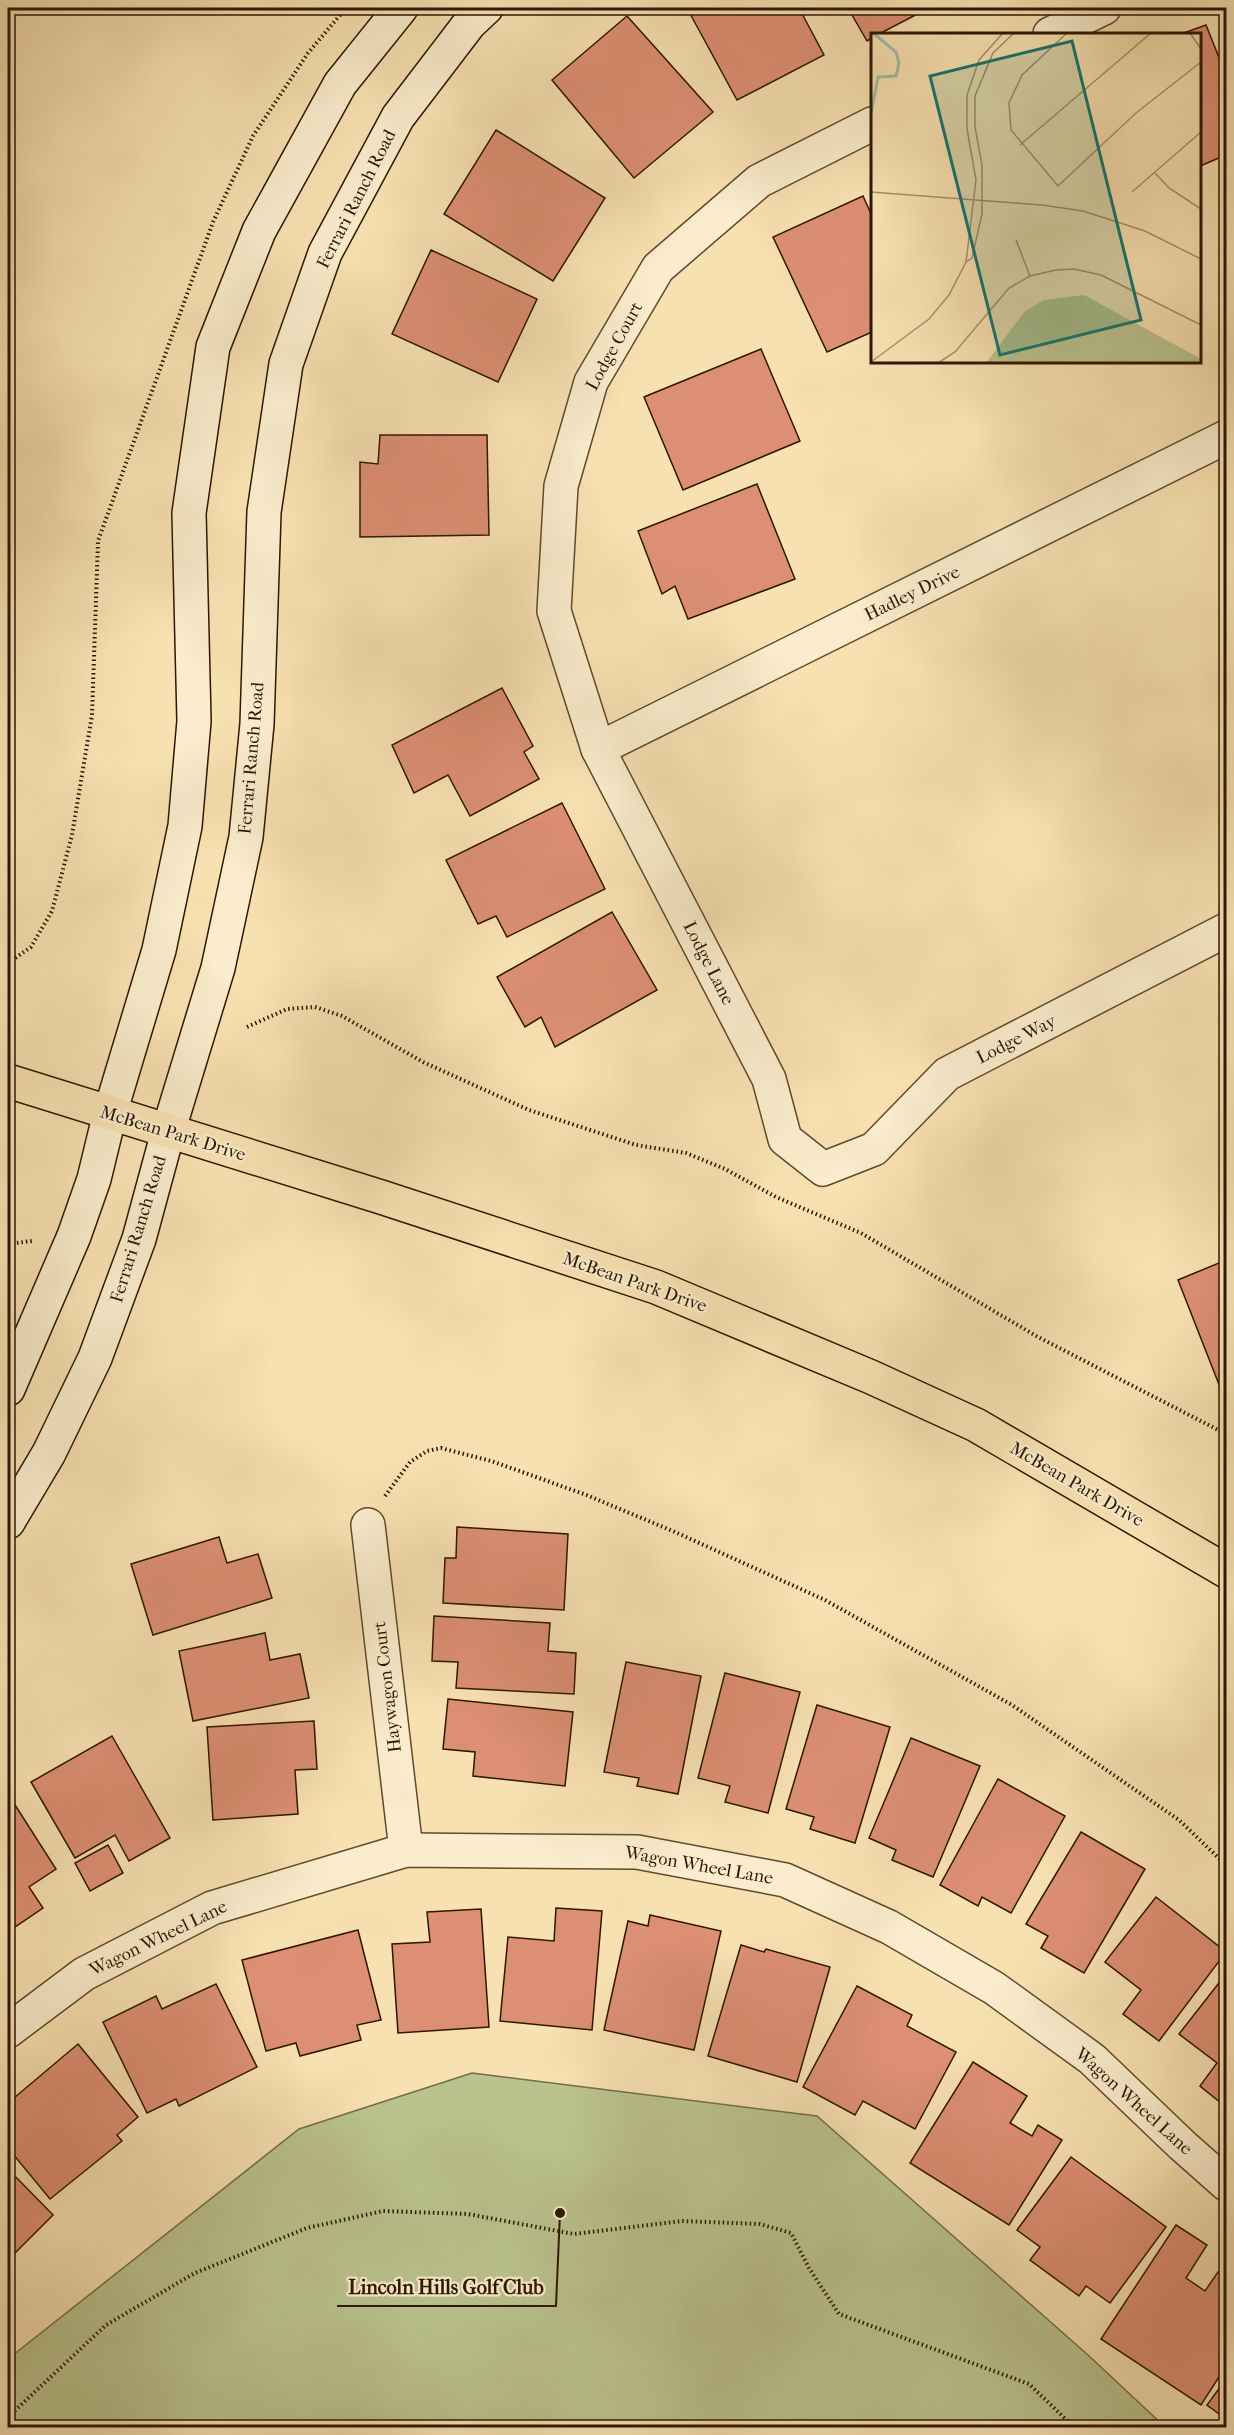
<svg xmlns="http://www.w3.org/2000/svg" width="1234" height="2435" font-family="'IM FELL French Canon',serif">
<rect width="100%" height="100%" fill="#f8e1b1"/>
<filter id="stains"><feTurbulence type="fractalNoise" baseFrequency=".00333" numOctaves="4"/><feColorMatrix values="0 0 0 0 .2 0 0 0 0 .09 0 0 0 0 .02 0 0 0 .5 -.17"/></filter>
<radialGradient id="worn" r=".72"><stop offset=".6" stop-color="#630" stop-opacity="0"/><stop offset="1" stop-color="#630" stop-opacity=".3"/></radialGradient>
<polygon fill="#bac38e" stroke="#726d47" stroke-width="1.5" points="472,2073 817,2116 1088,2355 1165,2427 8,2427 8,2359 299,2129"/>
<g fill="#dd8f73" stroke="#2b1700" stroke-width="1.5">
<polygon points="687,8 799,8 824,55 737,100"/>
<polygon points="848,8 929,8 879,34 872,34 872,38 867,41"/>
<polygon points="627,16 713,112 634,178 552,80"/>
<polygon points="1206,25 1226,75 1226,155 1200,166 1200,34 1181,34"/>
<polygon points="496,130 605,198 553,281 444,214"/>
<polygon points="863,196 872,216 872,332 827,352 773,237"/>
<polygon points="431,250 537,299 498,382 392,334"/>
<polygon points="761,349 800,441 683,490 644,397"/>
<polygon points="380,435 487,435 489,535 360,537 360,462 378,464"/>
<polygon points="757,484 795,579 688,619 675,586 662,594 638,531"/>
<polygon points="502,688 533,746 524,752 539,779 470,816 448,775 414,793 392,745"/>
<polygon points="562,803 605,889 507,937 496,916 478,924 446,860"/>
<polygon points="612,912 657,990 555,1047 541,1017 525,1027 497,977"/>
<polygon points="1226,1260 1226,1385 1220,1387 1178,1280"/>
<polygon points="457,1527 568,1534 564,1610 443,1603 445,1558 456,1558"/>
<polygon points="219,1537 227,1563 258,1554 272,1598 153,1635 131,1564"/>
<polygon points="434,1616 550,1623 548,1651 576,1653 574,1694 456,1688 458,1662 432,1661"/>
<polygon points="265,1633 270,1660 300,1654 309,1698 193,1721 179,1651"/>
<polygon points="626,1662 701,1676 678,1794 637,1786 639,1778 604,1772"/>
<polygon points="725,1673 800,1692 768,1813 725,1802 730,1786 698,1778"/>
<polygon points="448,1699 573,1712 565,1786 473,1776 475,1752 443,1749"/>
<polygon points="817,1705 890,1727 855,1843 810,1829 814,1817 786,1809"/>
<polygon points="314,1721 317,1769 295,1770 298,1814 213,1820 207,1727"/>
<polygon points="112,1736 170,1838 129,1861 115,1835 75,1858 31,1782"/>
<polygon points="911,1738 980,1766 933,1877 892,1860 896,1850 869,1838"/>
<polygon points="998,1779 1065,1816 1011,1913 982,1897 978,1906 940,1885"/>
<polygon points="8,1794 56,1869 29,1887 43,1908 9,1931"/>
<polygon points="1081,1832 1145,1869 1084,1973 1041,1948 1048,1936 1026,1924"/>
<polygon points="108,1845 123,1873 90,1891 75,1863"/>
<polygon points="1156,1897 1226,1952 1159,2041 1123,2014 1141,1990 1105,1962"/>
<polygon points="556,1908 602,1911 592,2030 500,2021 508,1937 554,1941"/>
<polygon points="481,1909 489,2027 398,2033 392,1944 430,1942 427,1912"/>
<polygon points="650,1915 721,1931 694,2050 604,2030 628,1921 648,1926"/>
<polygon points="358,1930 381,2020 357,2025 361,2040 300,2056 296,2043 266,2051 242,1960"/>
<polygon points="741,1945 764,1952 766,1949 830,1967 797,2082 708,2056"/>
<polygon points="1226,1974 1226,2107 1200,2086 1217,2063 1179,2034"/>
<polygon points="216,1984 257,2067 179,2106 176,2099 147,2113 103,2022 156,1996 162,2009"/>
<polygon points="857,1986 912,2015 907,2026 956,2052 915,2129 863,2101 855,2115 803,2087"/>
<polygon points="78,2044 138,2117 117,2135 122,2141 50,2199 8,2148 8,2103"/>
<polygon points="973,2062 1027,2096 1010,2123 1032,2136 1038,2125 1062,2140 1009,2225 910,2163"/>
<polygon points="1071,2157 1166,2227 1110,2303 1086,2286 1079,2296 1030,2260 1040,2247 1017,2230"/>
<polygon points="8,2169 53,2215 8,2260"/>
<polygon points="1176,2225 1207,2245 1186,2278 1205,2291 1218,2272 1226,2277 1226,2366 1201,2405 1101,2339"/>
<polygon points="1226,2379 1226,2419 1207,2405"/>
</g>
<g fill="none" stroke-linecap="round" stroke-linejoin="round">
<g stroke="#5e4a2c" stroke-width="36">
<g id="street">
<polyline points="1050,34 1104,8"/>
<polyline points="872,124 759,181 658,268 591,382 561,486 554,611 598,749 769,1079 785,1139 823,1169 874,1149 947,1074 1226,930"/>
<polyline points="598,749 1226,437"/>
<polyline points="368,1525 406,1850"/>
<polyline points="8,2031 84,1974 212,1908 406,1850 637,1852 785,1880 889,1927 994,1988 1092,2059 1182,2145 1226,2184"/>
</g>
</g>
<g stroke="#2b1700" stroke-width="36">
<g id="secondary">
<polyline points="8,1389 74,1236 94,1179 110,1113 159,950 185,826 194,721 189,513 213,347 259,231 340,84 401,8"/>
<polyline points="8,1522 49,1453 95,1358 139,1239 168,1132 218,968 246,837 257,724 264,512 286,364 325,253 398,117 469,24 486,8"/>
</g>
</g>
<g stroke="#2b1700" stroke-width="36">
<polyline id="primary" points="8,1081 381,1197 656,1287 871,1377 976,1425 1226,1571"/>
</g>
<g stroke="#2b1700" stroke-width="4" stroke-dasharray="1.5 3" stroke-linecap="butt">
<polyline points="8,963 31,947 52,911 72,835 92,715 98,541 213,222 253,136 308,53 346,8"/>
<polyline points="247,1027 287,1009 315,1007 342,1016 423,1062 529,1110 636,1145 686,1153 725,1169 776,1197 861,1233 1038,1337 1226,1434"/>
<polyline points="8,1244 32,1241"/>
<polyline points="385,1496 410,1462 427,1451 441,1448 491,1461 584,1494 675,1532 825,1600 1012,1705 1179,1820 1226,1865"/>
<polyline points="8,2417 106,2325 195,2273 307,2228 383,2211 468,2214 574,2234 682,2221 760,2224 791,2233 809,2268 839,2314 1029,2384 1075,2428"/>
</g>
<use href="#street" stroke="#faeccc" stroke-width="33"/>
<use href="#secondary" stroke="#faeccc" stroke-width="33"/>
<use href="#primary" stroke="#f8e1b1" stroke-width="33"/>
</g>
<g text-anchor="middle" stroke-width="4.5" stroke-linejoin="round" paint-order="stroke">
<g font-size="18" fill="#2b1700" stroke="#faeccc">
<text transform="translate(356 199) rotate(-63)" y="6">Ferrari Ranch Road</text>
<text transform="translate(614 346) rotate(-61)" y="6">Lodge Court</text>
<text transform="translate(912 593) rotate(-26)" y="6">Hadley Drive</text>
<text transform="translate(251 758) rotate(-85)" y="6">Ferrari Ranch Road</text>
<text transform="translate(709 963) rotate(63)" y="6">Lodge Lane</text>
<text transform="translate(1016 1039) rotate(-27)" y="6">Lodge Way</text>
<text transform="translate(173 1133) rotate(17)" y="6">McBean Park Drive</text>
<text transform="translate(138 1229) rotate(-73)" y="6">Ferrari Ranch Road</text>
<text transform="translate(635 1282) rotate(19)" y="6">McBean Park Drive</text>
<text transform="translate(1077 1484) rotate(30)" y="6">McBean Park Drive</text>
<text transform="translate(387 1687) rotate(-97)" y="6">Haywagon Court</text>
<text transform="translate(699 1865) rotate(10)" y="6">Wagon Wheel Lane</text>
<text transform="translate(158 1938) rotate(-26)" y="6">Wagon Wheel Lane</text>
<text transform="translate(1134 2101) rotate(42)" y="6">Wagon Wheel Lane</text>
</g>
</g>
<g transform="translate(871 33)">
<rect width="330" height="330" fill="#f8e1b1"/>
<path d="M213,262L330,326V330H115L154,278L173,267Z" fill="#bac38e"/>
<path fill="none" stroke="#9fbea7" stroke-width="3" d="M0,81L7,44L25,43L28,30L25,19L2,0"/>
<path fill="none" stroke="#a6906a" stroke-width="1.5" d="M196,0L151,42L138,70L140,97L187,153L265,80L330,29M319,0L330,16M149,112L280,0M283,139L298,155L330,176M0,159L171,172L212,178L274,198L330,226M261,159L330,99M145,207L159,243M95,229L101,225L111,181V132L104,94V63L122,20L143,0M0,329L58,286L78,262L95,229L105,147L96,96V62L108,27L132,0M67,330L84,319L138,255L159,243L185,237L203,236L230,242L330,292"/>
<path fill="#0f766e" fill-opacity="0.15" stroke="#0f766e" stroke-width="3" d="M201,8L270,287L129,322L59,43Z"/>
<rect width="330" height="330" fill="none" stroke="#2b1700" stroke-width="3"/>
</g>
<path fill="none" stroke="#2b1700" stroke-width="2" d="M560 2213L556 2306H337"/>
<circle fill="#2b1700" stroke="#faeccc" stroke-width="2" cx="560" cy="2213" r="6"/>
<g font-size="20" text-anchor="middle" font-weight="bold" fill="#2b1700" stroke="#faeccc" stroke-width="4.5" stroke-linejoin="round" paint-order="stroke">
<text x="446" y="2294">Lincoln Hills Golf Club</text>
</g>
<rect width="1234" height="2435" fill="none" stroke="#f8e1b1" stroke-width="30"/>
<rect x="9" y="9" width="1216" height="2417" fill="none" stroke="#2b1700" stroke-width="3"/>
<rect x="15" y="15" width="1204" height="2405" fill="none" stroke="#2b1700" stroke-width="1.5"/>
<rect width="100%" height="100%" filter="url(#stains)"/>
<rect width="100%" height="100%" fill="url(#worn)"/>
</svg>
